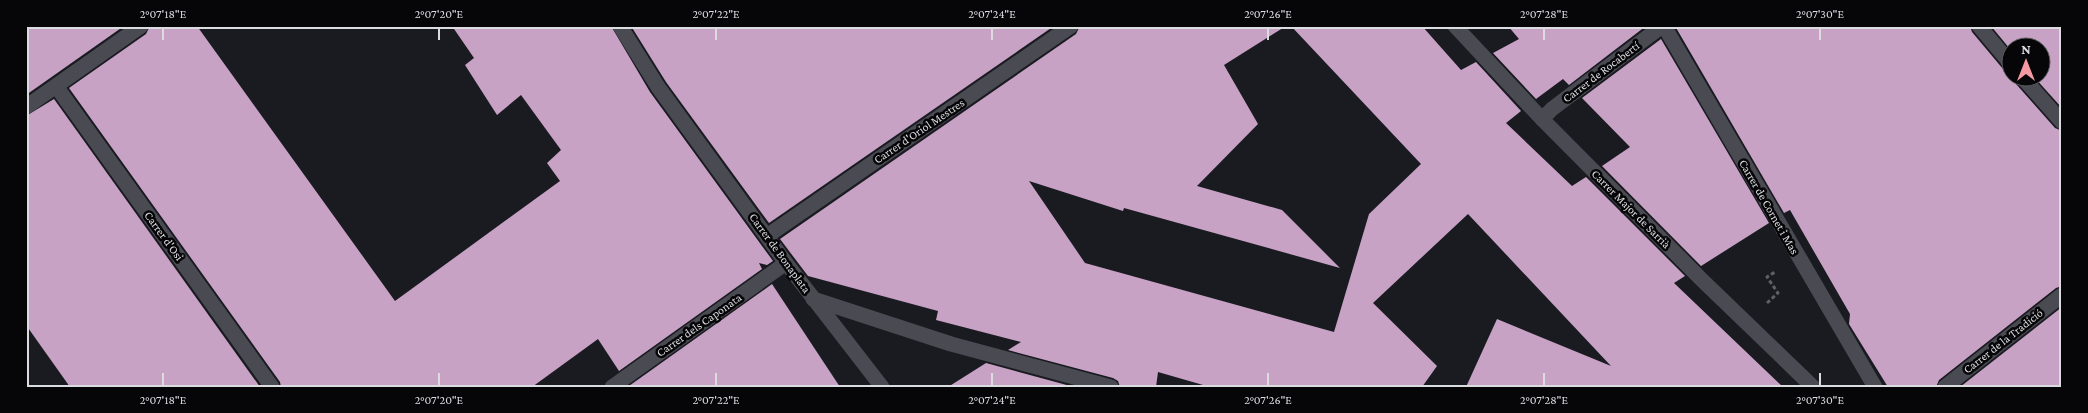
<svg xmlns="http://www.w3.org/2000/svg" width="2088" height="413" font-family="'Crimson Pro',serif">
<rect width="100%" height="100%" fill="#1a1b21"/>
<g fill="#c8a2c5">
<polygon points="26,26 124,26 26,95"/>
<polygon points="150,26 197,26 395,301 560,181 547,163 561,150 521,95 497,115 465,65 474,58 452,26 611,26 650,92 773,261 767,265 759,263 762,269 619,371 598,339 532,387 281,387 280,382 69,88 146,34"/>
<polygon points="631,26 1054,26 769,223 666,82"/>
<polygon points="1080,26 1286,26 1224,65 1258,124 1197,186 1282,210 1340,268 1124,208 1123,211 1029,181 1085,263 1334,332 1369,214 1421,164 1291,26 1422,26 1461,70 1476,62 1521,111 1506,123 1572,186 1586,177 1685,276 1674,283 1783,387 1466,387 1497,319 1611,366 1468,214 1373,303 1437,366 1422,387 1210,387 1158,372 1156,387 1120,387 1118,381 1113,378 1008,350 1021,342 936,320 938,311 808,276 780,239 1076,34"/>
<polygon points="1508,26 1646,26 1569,85 1563,79 1536,99 1493,53 1519,39"/>
<polygon points="1675,26 1970,26 1972,32 2003,69 2010,72 2010,78 2014,78 2016,84 2055,128 2062,131 2062,286 2056,288 1939,380 1936,387 1888,387 1849,324 1850,314 1790,210 1784,213"/>
<polygon points="1991,26 2062,26 2062,108 2035,78 2040,78 2040,48 2010,48 2010,49"/>
<polygon points="1661,39 1769,223 1701,266 1602,166 1630,147 1582,98"/>
<polygon points="54,99 260,387 70,387 26,325 26,116"/>
<polygon points="772,284 840,387 630,387 629,386"/>
<polygon points="2062,307 2062,387 1960,387"/>
<polygon points="986,363 1074,387 948,387"/>
</g>
<g fill="none" stroke-linecap="round" stroke-linejoin="round">
<polyline stroke="#5f6065" stroke-width="3" stroke-dasharray="4 2.5" stroke-linecap="butt" points="1767,303 1778,293 1767,277 1775,272"/>
<g stroke="#4a4b52" stroke-width="15">
<polyline points="620,26 658,87 786,263 882,387"/>
<polyline points="1455,26 1542,119 1702,280 1813,387"/>
<polyline points="1664,26 1875,387"/>
<polyline points="1979,26 2010,63"/>
<polyline points="2023,78 2062,122"/>
<polyline points="56,86 272,387"/>
<polyline points="26,107 141,26"/>
<polyline points="1542,119 1552,109 1662,26"/>
<polyline points="767,236 1071,26"/>
<polyline points="813,299 951,344 1111,387"/>
<polyline points="612,387 786,263"/>
<polyline points="1945,387 2062,295"/>
</g>
</g>
<path fill="none" stroke="#dbdce0" stroke-width="2" d="M163,28V40M439,28V40M716,28V40M992,28V40M1268,28V40M1544,28V40M1820,28V40M163,373V386M439,373V386M716,373V386M992,373V386M1268,373V386M1544,373V386M1820,373V386"/>
<g text-anchor="middle" stroke-width="5" stroke-linejoin="round" paint-order="stroke">
<g font-size="12" fill="#dbdce0" stroke="#060608">
<text transform="translate(1601 72) rotate(-37)" y="4">Carrer de Rocabertí</text>
<text transform="translate(919 131) rotate(-34)" y="4">Carrer d'Oriol Mestres</text>
<text transform="translate(1769 207) rotate(60)" y="4">Carrer de Cornet i Mas</text>
<text transform="translate(1631 209) rotate(45)" y="4">Carrer Major de Sarrià</text>
<text transform="translate(164 236) rotate(54)" y="4">Carrer d'Osi</text>
<text transform="translate(780 253) rotate(54)" y="4">Carrer de Bonaplata</text>
<text transform="translate(699 325) rotate(-35)" y="4">Carrer dels Caponata</text>
<text transform="translate(2003 341) rotate(-38)" y="4">Carrer de la Tradició</text>
</g>
</g>
<rect width="2088" height="413" fill="none" stroke="#060608" stroke-width="55"/>
<g transform="translate(2026 62)"><circle r="24" fill="#060608" stroke="#5b5c5e"/>
<path d="M0-4L9 19L0 12L-9 19Z" fill="#f49aa2"/>
<text y="-8" font-size="14" font-weight="bold" text-anchor="middle" fill="#dbdce0">N</text>
</g>
<rect x="28" y="28" width="2032" height="358" fill="none" stroke="#dbdce0" stroke-width="2"/>
<g font-size="12" text-anchor="middle" fill="#dbdce0">
<text x="163" y="18">2°07'18"E</text>
<text x="439" y="18">2°07'20"E</text>
<text x="716" y="18">2°07'22"E</text>
<text x="992" y="18">2°07'24"E</text>
<text x="1268" y="18">2°07'26"E</text>
<text x="1544" y="18">2°07'28"E</text>
<text x="1820" y="18">2°07'30"E</text>
<text x="163" y="404">2°07'18"E</text>
<text x="439" y="404">2°07'20"E</text>
<text x="716" y="404">2°07'22"E</text>
<text x="992" y="404">2°07'24"E</text>
<text x="1268" y="404">2°07'26"E</text>
<text x="1544" y="404">2°07'28"E</text>
<text x="1820" y="404">2°07'30"E</text>
</g>
</svg>
